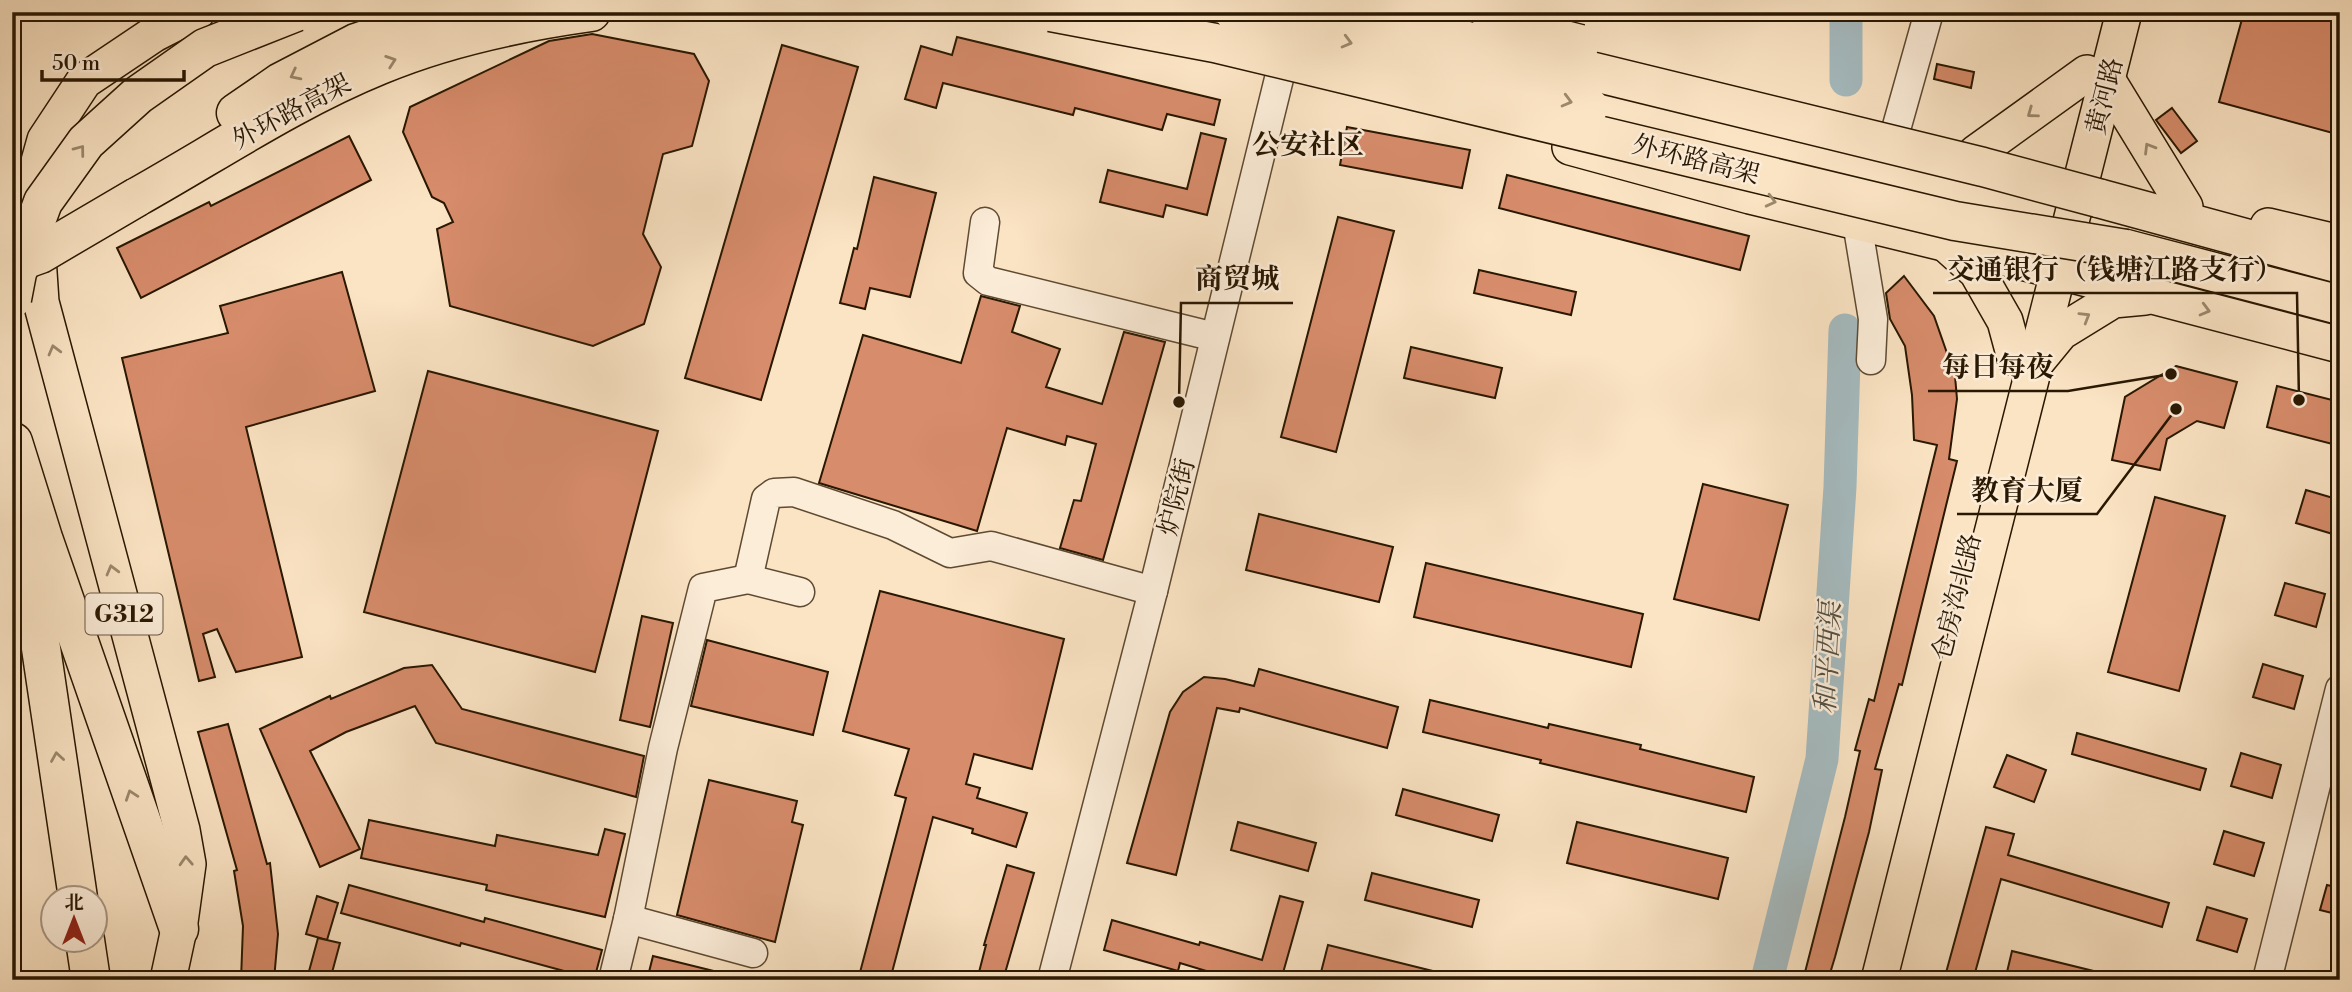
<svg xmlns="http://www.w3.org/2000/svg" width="2352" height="992" font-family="'Libre Bodoni','Noto Serif SC',serif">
<rect width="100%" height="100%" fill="#fbe4c4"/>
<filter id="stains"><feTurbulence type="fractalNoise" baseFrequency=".00286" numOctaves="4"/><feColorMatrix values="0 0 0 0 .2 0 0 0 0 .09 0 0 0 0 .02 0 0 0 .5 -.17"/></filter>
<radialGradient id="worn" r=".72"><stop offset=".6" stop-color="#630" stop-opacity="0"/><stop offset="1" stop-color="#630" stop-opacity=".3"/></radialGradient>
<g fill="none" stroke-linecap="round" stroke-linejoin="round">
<g stroke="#a5bbc0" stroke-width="33">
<polyline points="1846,12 1846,80"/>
<polyline points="1767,980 1822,759 1840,487 1845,330"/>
</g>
</g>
<g fill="#d78c6b" stroke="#291701" stroke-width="2">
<polygon points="2244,12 2340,12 2340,135 2219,102"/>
<polygon points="592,34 694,54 709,81 692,146 663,154 643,234 661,267 644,324 593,346 450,306 437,229 453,222 444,203 432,197 403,132 410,107 549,41"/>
<polygon points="957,37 1220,100 1214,125 1167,114 1162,130 1075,108 1073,115 943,83 936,108 905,99 921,46 952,55"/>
<polygon points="782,45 858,67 761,400 685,378"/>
<polygon points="1937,64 1974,72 1971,88 1934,79"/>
<polygon points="2172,108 2197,141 2181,153 2156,120"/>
<polygon points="1347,127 1470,150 1462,188 1340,165"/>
<polygon points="1201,133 1226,139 1207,215 1166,205 1163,217 1100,202 1108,170 1187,189"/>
<polygon points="349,136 371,180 141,298 117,248 209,202 211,206"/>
<polygon points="1507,175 1749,236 1740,270 1499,208"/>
<polygon points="874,177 936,193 910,297 870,288 865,309 840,303 854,248 857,249"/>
<polygon points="1338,217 1394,231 1336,452 1281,437"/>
<polygon points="1479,270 1576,292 1571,315 1474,293"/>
<polygon points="342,272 375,391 246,427 302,657 236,672 217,629 203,634 215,677 199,681 122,358 228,333 220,306"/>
<polygon points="1904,276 1934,316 1955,376 1957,399 1949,459 1957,461 1902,685 1899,684 1875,769 1882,770 1869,832 1835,957 1828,980 1803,980 1845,817 1860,751 1855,750 1869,699 1874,701 1937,445 1914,440 1912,395 1905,346 1890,319 1886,293"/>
<polygon points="981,296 1020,306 1012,332 1060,349 1046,387 1102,404 1124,332 1165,342 1103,560 1060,548 1074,500 1081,501 1096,444 1067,436 1065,445 1007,428 977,531 819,483 863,335 961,363"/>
<polygon points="1411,347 1502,368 1495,398 1404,378"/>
<polygon points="2176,366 2237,382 2224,428 2197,421 2167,439 2160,470 2112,460 2125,397"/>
<polygon points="428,371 658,431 595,672 364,612"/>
<polygon points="2277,386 2340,402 2340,446 2267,427"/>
<polygon points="1703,484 1788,505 1759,620 1674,599"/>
<polygon points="2306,490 2340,500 2340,523 2336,535 2296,523"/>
<polygon points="2155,497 2225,516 2179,691 2108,672"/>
<polygon points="1259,514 1393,547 1379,602 1246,570"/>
<polygon points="1426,563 1643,614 1631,667 1414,617"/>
<polygon points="2285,583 2325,594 2316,627 2275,615"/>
<polygon points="880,591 1064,639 1032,769 974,754 966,784 980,788 977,798 1027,813 1016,847 972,833 973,829 933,817 890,980 858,980 906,798 895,795 909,749 843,731"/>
<polygon points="642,616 673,623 650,727 620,720"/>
<polygon points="707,640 828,672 813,735 691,706"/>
<polygon points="2263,664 2303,676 2294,709 2253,697"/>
<polygon points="432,665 462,709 644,756 636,797 436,743 415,706 346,732 310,751 360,849 320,867 260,729 330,696 331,699 404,668"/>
<polygon points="1259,669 1398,707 1387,748 1240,708 1239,712 1217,708 1176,875 1127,863 1170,712 1183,692 1204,677 1225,679 1254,686"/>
<polygon points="1430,700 1548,728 1549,724 1641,745 1640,749 1754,777 1746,812 1540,763 1541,760 1423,732"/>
<polygon points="228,724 267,864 270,863 278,934 274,980 241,980 243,926 234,871 237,870 198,732"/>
<polygon points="2077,733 2206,769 2200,790 2072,754"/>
<polygon points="2241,753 2281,765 2272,798 2231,786"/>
<polygon points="2007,755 2046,770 2034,802 1994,787"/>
<polygon points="709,780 797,801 792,822 803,825 775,942 677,915"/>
<polygon points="1403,789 1499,815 1492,841 1396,815"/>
<polygon points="369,820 495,846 497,835 598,855 605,829 625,834 605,917 486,890 487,885 361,858"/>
<polygon points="1238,822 1316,843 1308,871 1231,850"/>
<polygon points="1577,822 1728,858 1718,899 1567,863"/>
<polygon points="1986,827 2014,834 2008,855 2169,903 2162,927 2001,879 1973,980 1944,980"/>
<polygon points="2224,831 2264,843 2254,876 2214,864"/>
<polygon points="1007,865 1034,873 1003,980 977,980 986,945 984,945"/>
<polygon points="1372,873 1479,900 1472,927 1365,900"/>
<polygon points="349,885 484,922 485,918 602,950 594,980 573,980 575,974 461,943 460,946 341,913"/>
<polygon points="2327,885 2340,888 2340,915 2320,910"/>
<polygon points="317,896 338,903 327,940 306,934"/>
<polygon points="1280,896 1303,902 1281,980 1236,980 1180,963 1178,971 1104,950 1112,920 1199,945 1200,942 1262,960"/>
<polygon points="2207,907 2247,919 2237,952 2197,940"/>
<polygon points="318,938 340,943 330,980 308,975"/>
<polygon points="1328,945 1445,974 1444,980 1319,980"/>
<polygon points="2012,951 2106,974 2105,980 2038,980 2007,972"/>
<polygon points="653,956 726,974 725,980 647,980"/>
</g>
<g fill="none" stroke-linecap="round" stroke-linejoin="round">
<g stroke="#5e4a32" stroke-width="31">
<g id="minor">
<polyline points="1895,133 1929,12"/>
<polyline points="985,222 978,273 988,281 1215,337"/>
<polyline points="1857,222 1873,319 1871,360"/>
<polyline points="800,592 748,579 766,499 774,493 794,492 893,525 950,553 991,546 1153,591"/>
<polyline points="628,919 753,953"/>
<polyline points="613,980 628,919 663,748 703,588 748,579"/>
<polyline points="1052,980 1153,591 1288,42"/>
<polyline points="2267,980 2340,689"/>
</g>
</g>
<g stroke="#291701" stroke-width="38">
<g id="major">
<polyline points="2108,81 2185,207"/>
<polyline points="1570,147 1750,196 2038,266 2340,345"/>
<polyline points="1976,153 2087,73"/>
<polyline points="2268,226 2340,243"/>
<polyline points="1946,244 1977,272 2005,321 2015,358"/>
<polyline points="2038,360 2061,332 2113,300 2145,297"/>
<polyline points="168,980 179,929 188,864 182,830 41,302 33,183 45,140 84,81 154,34 197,12"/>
<polyline points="1879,980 2124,12"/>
</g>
</g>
<g stroke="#291701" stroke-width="41">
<g id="highway">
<polyline points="236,113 281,82 356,43 448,12"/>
<path d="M137,197C217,152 294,100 380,65C447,37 519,22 591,12"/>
<polyline points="2098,198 2340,264"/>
<polyline points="2126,249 2340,305"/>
<polyline points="13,442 43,538 179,929"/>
<polyline points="25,540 78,898"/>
<polyline points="85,940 91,980"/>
</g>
</g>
<use href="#minor" stroke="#fcedd9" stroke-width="28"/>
<use href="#major" stroke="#fbe4c4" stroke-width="35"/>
<use href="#highway" stroke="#fbe4c4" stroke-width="38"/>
<g stroke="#291701" stroke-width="41" stroke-linecap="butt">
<g id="highway-bridge">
<polyline points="1051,12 1215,43 1955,221 2126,249"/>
<polyline points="1234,12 1589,107"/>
<polyline points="1349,12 1983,167 2098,198"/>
<polyline points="1489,12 1545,35 1580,44"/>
<polyline points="12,264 40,254 137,197"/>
<polyline points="12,299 17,273 43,202 86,142 138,95 205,48 296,12"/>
</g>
</g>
<use href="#highway-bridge" stroke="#fbe4c4" stroke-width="38"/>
</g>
<defs><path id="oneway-chevron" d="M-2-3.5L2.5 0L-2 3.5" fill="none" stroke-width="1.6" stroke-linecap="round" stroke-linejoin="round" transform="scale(1.75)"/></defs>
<g stroke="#9c886c">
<use href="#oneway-chevron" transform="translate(1347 42) rotate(15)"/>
<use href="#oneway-chevron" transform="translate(391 61) rotate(-19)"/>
<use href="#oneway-chevron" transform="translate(295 75) rotate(153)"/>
<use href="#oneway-chevron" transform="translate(1567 101) rotate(15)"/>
<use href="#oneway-chevron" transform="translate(2032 113) rotate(144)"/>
<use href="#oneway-chevron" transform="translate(2149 148) rotate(-121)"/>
<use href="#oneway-chevron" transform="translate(80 150) rotate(-53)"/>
<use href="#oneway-chevron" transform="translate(1771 201) rotate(14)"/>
<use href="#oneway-chevron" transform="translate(2205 310) rotate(15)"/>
<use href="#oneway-chevron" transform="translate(2085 317) rotate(-31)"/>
<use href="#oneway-chevron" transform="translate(54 350) rotate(-105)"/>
<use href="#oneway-chevron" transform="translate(112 570) rotate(-105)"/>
<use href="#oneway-chevron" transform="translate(57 757) rotate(-99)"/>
<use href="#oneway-chevron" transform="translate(131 795) rotate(-109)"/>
<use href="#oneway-chevron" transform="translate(186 861) rotate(-93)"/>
</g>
<g text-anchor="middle" stroke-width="5" stroke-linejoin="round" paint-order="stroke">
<rect fill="#fcedd9" stroke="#685742" stroke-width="2" x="85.5" y="593.5" width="77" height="41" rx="5"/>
<g font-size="24" font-weight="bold" fill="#291701">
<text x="124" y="622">G312</text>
</g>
<g font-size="26" fill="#291701" stroke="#fcedd9">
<text transform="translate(2104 96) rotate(-76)" y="9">黄河路</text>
<text transform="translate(291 111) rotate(-28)" y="9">外环路高架</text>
<text transform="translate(1696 159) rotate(14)" y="9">外环路高架</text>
<text transform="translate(1176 497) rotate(-76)" y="9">炉院街</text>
<text transform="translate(1956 597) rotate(-76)" y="9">仓房沟北路</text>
</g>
<g font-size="28" font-weight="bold" fill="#291701" stroke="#fcedd9">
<text x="1308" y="154">公安社区</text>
</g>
<g font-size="28" font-style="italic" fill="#545044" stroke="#fcedd9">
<text transform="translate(1827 658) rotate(-87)" y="10">和平西渠</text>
</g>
</g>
<path fill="none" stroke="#291701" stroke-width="2.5" d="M2299 400L2297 293H1933M1179 402L1181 303H1293M2171 374L2068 391H1928M2176 409L2097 514H1957"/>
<g fill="#291701" stroke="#fcedd9" stroke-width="2.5">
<circle cx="2299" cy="400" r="7"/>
<circle cx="1179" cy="402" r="7"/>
<circle cx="2171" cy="374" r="7"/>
<circle cx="2176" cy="409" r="7"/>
</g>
<g font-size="28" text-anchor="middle" font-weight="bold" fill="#291701" stroke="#fcedd9" stroke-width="5" stroke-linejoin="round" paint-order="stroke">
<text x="2115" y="279">交通银行（钱塘江路支行）</text>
<text x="1237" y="288">商贸城</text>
<text x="1998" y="376">每日每夜</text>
<text x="2027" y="500">教育大厦</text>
</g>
<rect width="2352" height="992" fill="none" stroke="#fbe4c4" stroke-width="42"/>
<rect x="14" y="14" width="2324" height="964" fill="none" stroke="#291701" stroke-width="3.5"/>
<rect x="21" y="21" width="2310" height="950" fill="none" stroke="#291701" stroke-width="2"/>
<g transform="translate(74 919)"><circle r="33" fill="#fcedd9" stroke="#a89783" stroke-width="2"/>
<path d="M0-5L12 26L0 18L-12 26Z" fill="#8f2418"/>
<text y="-10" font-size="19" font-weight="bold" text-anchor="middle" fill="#291701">北</text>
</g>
<path d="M42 70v10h142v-10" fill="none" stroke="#291701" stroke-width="3.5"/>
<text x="52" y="70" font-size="21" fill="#291701" stroke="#fcedd9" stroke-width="5" paint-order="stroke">50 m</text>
<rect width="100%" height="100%" filter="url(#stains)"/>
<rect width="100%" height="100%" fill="url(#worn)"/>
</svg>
